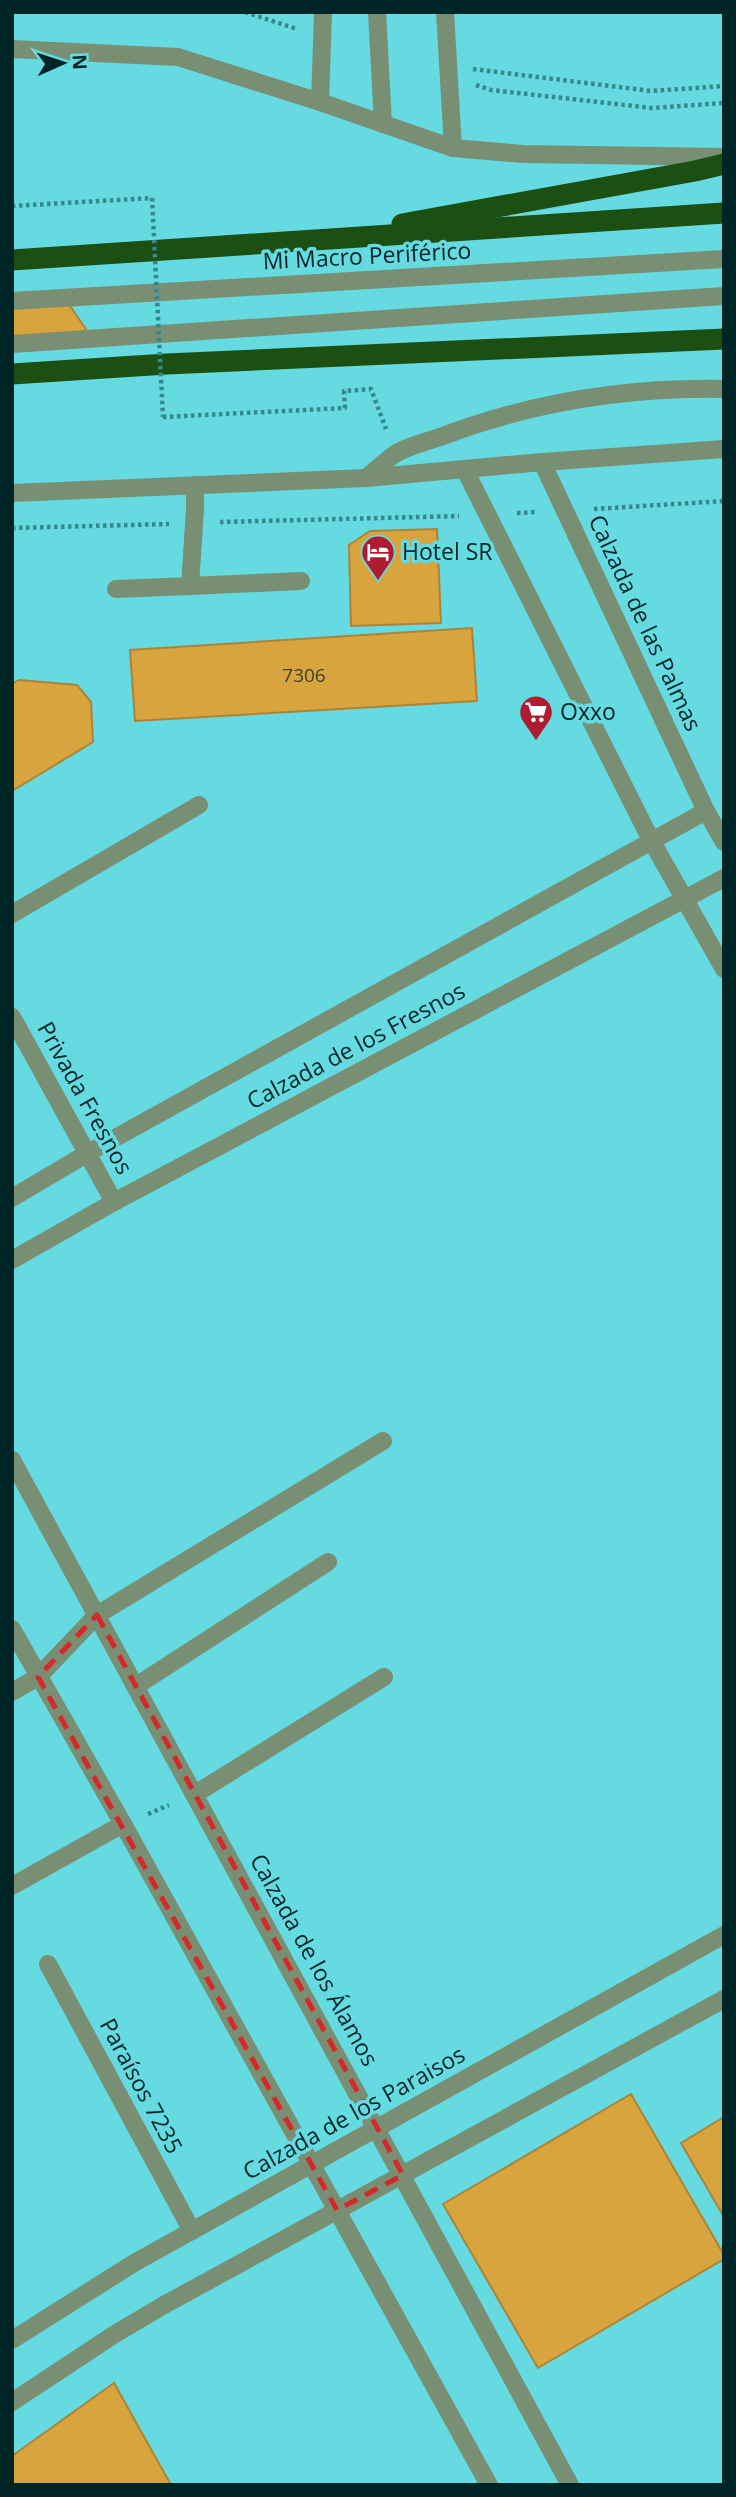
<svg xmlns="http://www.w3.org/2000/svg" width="736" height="2497" font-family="'Open Sans',sans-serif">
<rect width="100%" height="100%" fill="#65dae1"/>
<g fill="#d8a43e" stroke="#ac8337" stroke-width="2">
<polygon points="68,303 90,335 12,339 12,307"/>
<polygon points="437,529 441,623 351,626 349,545 370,531"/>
<polygon points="472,628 477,701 135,721 130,650"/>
<polygon points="19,680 77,685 91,702 93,742 12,791 12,684"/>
<polygon points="631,2094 724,2255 724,2259 538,2368 443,2204"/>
<polygon points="724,2117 724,2217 681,2143"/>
<polygon points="114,2383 171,2485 12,2485 12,2456"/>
</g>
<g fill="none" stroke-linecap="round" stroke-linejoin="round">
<g stroke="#37888c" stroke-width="4.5" stroke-dasharray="3.5 3.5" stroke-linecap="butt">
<polyline points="245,12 297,29"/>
<polyline points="473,69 651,91 724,86"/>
<polyline points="476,85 491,90 652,108 724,103"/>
<polyline points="12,206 152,198"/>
<polyline points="163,417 345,408 344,391 371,389 386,429"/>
<polyline points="594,509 724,501"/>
<polyline points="517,513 536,512"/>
<polyline points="220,522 459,516"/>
<polyline points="12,528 169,524"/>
<polyline points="148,1814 169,1805"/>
</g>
<g stroke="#788f74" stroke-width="18">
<polyline points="377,12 383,124"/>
<polyline points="445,12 453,148"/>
<polyline points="12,49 178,57 320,102 453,148 523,154 724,157"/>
<polyline points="320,102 323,12"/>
<polyline points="12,301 724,259"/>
<polyline points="12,344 724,296"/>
<polyline points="542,462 706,811 724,842"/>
<polyline points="465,470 651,840 724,969"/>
<path d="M366,478C376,470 385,461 395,454C408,446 426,442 440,437C530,403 628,387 724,389"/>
<polyline points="12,493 366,478 542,462 724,449"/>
<polyline points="190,586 301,581"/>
<polyline points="116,589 190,586 195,509 195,485"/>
<polyline points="12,914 199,805"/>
<polyline points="12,1017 114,1202"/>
<polyline points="12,1198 88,1153 706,811"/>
<polyline points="12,1260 114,1202 724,878"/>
<polyline points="12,1460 570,2485"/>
<polyline points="12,1629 123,1824 489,2485"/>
<polyline points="136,1686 328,1562"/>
<polyline points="12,1692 38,1677 97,1615 383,1441"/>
<polyline points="195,1794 384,1677"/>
<polyline points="12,1886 123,1824"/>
<polyline points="48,1964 192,2231"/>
<polyline points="12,2340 134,2263 724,1935"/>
<polyline points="12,2402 115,2334 164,2305 724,1999"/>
</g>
<g stroke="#1c4f12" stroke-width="21">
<polyline points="402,224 695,171 724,164"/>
<polyline points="12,260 724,213"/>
<polyline points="12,374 167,364 724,339"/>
</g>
<polyline stroke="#37888c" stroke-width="4.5" stroke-dasharray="3.5 3.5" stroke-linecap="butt" points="152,198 163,417"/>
</g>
<path fill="none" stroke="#d62828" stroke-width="5" stroke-dasharray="14 9" stroke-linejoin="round" d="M97,1615L403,2175L337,2210L38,1677Z"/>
<defs>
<g id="hotel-pin" transform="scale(1.75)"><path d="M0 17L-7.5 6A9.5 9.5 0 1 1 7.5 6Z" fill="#af1c31" stroke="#65dae1"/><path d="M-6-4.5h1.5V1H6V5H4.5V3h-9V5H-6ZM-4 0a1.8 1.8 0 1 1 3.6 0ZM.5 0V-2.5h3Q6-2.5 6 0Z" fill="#fff"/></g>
<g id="supermarket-pin" transform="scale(1.75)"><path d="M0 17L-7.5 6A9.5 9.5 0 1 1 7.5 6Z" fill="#af1c31" stroke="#65dae1"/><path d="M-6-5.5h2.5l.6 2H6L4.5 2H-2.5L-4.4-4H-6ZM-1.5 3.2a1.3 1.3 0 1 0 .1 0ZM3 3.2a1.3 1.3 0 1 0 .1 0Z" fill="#fff"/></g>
</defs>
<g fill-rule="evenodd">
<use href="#hotel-pin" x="378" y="552"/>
<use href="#supermarket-pin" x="536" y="712"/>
</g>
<g text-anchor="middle" stroke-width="7" stroke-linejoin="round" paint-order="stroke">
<g font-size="19" fill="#36452d">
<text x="304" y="682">7306</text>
</g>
<g font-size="23" fill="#002527" stroke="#65dae1">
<text transform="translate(367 256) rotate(-3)" y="8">Mi Macro Periférico</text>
<text transform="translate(645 623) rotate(65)" y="8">Calzada de las Palmas</text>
<text transform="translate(356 1046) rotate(-28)" y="8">Calzada de los Fresnos</text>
<text transform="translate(85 1098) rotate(61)" y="8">Privada Fresnos</text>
<text transform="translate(314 1960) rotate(61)" y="8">Calzada de los Álamos</text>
<text transform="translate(141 2086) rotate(62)" y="8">Paraísos 7235</text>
<text transform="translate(354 2113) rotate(-29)" y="8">Calzada de los Paraisos</text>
</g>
<g font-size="23" fill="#002527" stroke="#65dae1" text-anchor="start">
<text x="402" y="560">Hotel SR</text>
<text x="560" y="720">Oxxo</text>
</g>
</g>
<rect width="736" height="2497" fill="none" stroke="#002527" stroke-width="28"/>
<g transform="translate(63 63) rotate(87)" stroke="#65dae1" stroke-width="5" paint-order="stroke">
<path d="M0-5L12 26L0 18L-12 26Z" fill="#002527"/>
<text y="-10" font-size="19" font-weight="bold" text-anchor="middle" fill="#002527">N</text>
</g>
</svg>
